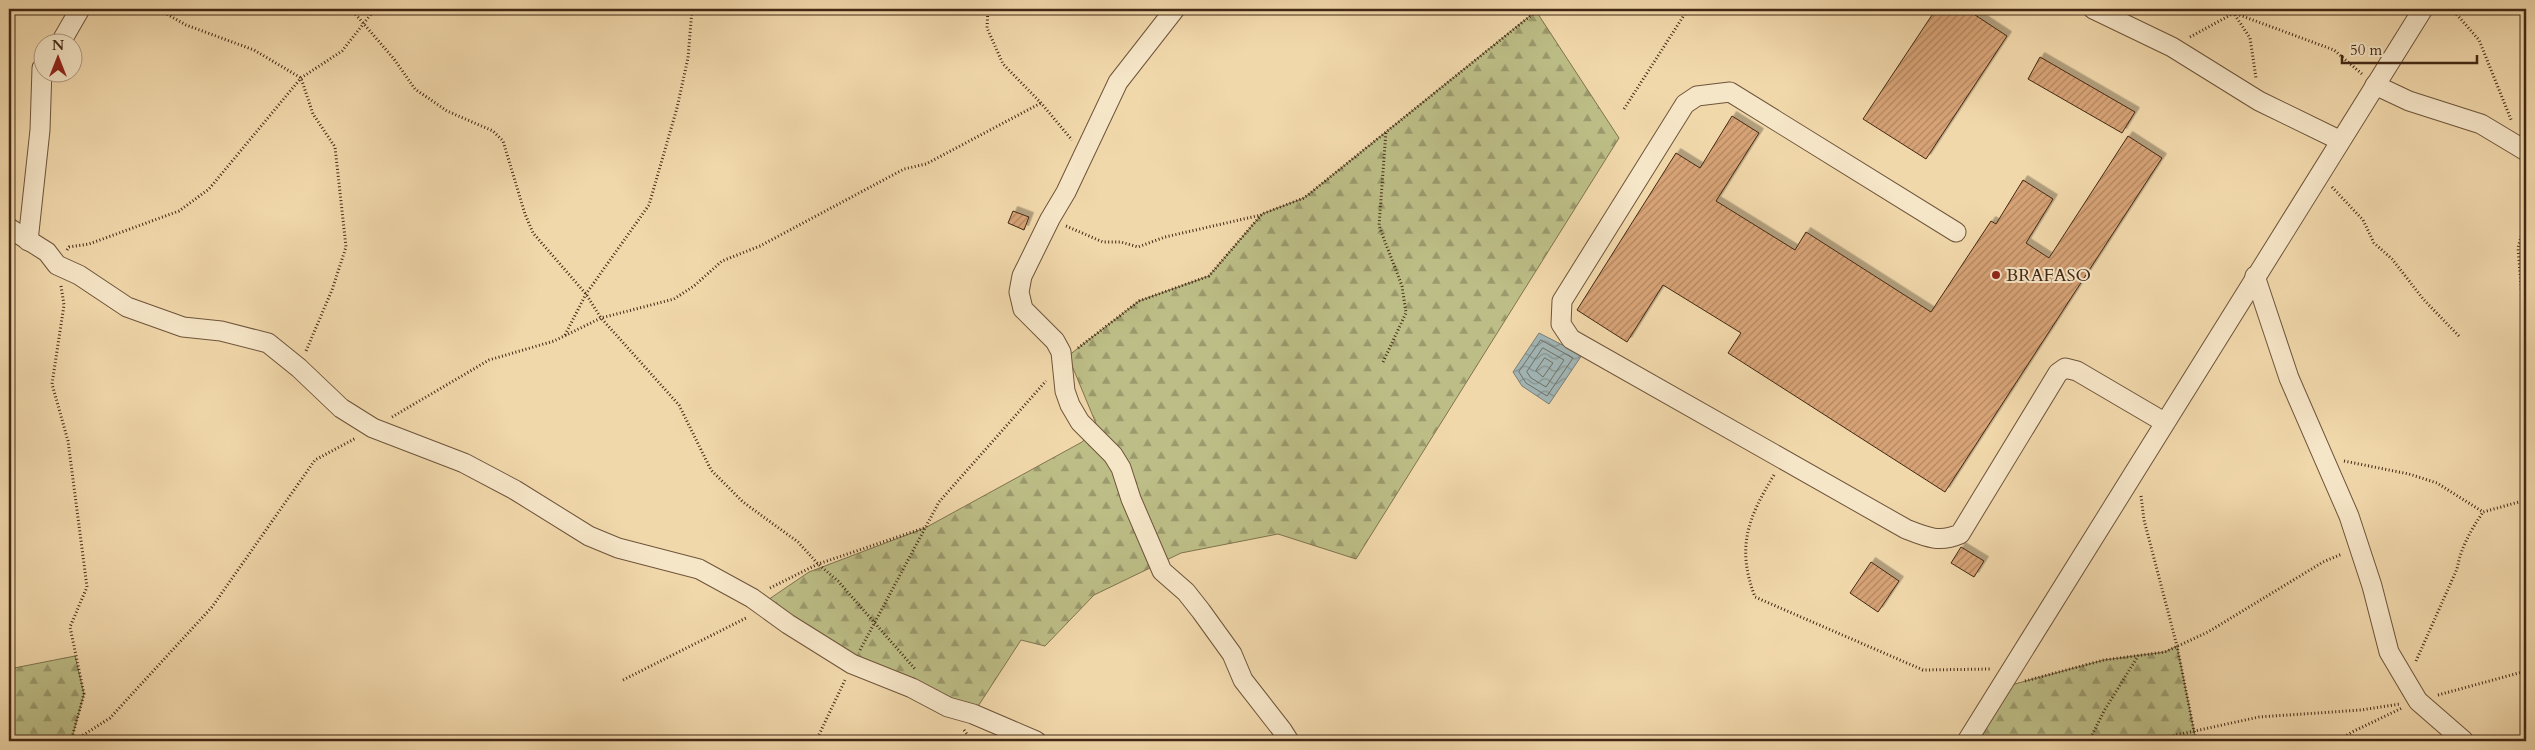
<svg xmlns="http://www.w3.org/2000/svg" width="2535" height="750" font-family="Cardo,serif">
<defs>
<pattern id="forest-firs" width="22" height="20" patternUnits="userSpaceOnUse" patternTransform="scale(1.25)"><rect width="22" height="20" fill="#bdbe87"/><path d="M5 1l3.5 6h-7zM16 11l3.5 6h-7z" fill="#9b9a6d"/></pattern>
<pattern id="water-waves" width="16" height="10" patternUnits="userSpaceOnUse" patternTransform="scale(1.25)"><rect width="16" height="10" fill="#a1b6b6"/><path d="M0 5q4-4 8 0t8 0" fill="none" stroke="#859493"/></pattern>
<pattern id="building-hatch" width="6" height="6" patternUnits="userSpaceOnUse" patternTransform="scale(1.25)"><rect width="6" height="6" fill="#d7a376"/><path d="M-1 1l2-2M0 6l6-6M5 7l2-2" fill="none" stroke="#b08560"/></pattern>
<filter id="shadow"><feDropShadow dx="4.5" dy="-4.5" stdDeviation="0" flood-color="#0004"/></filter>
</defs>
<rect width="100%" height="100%" fill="#f1d8ab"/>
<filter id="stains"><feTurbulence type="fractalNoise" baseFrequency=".004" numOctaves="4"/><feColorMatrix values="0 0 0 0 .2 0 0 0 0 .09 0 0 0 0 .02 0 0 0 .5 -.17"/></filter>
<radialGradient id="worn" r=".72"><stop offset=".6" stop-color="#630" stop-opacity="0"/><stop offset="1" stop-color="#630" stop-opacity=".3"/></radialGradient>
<g fill="url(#forest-firs)" stroke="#80734e">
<polygon points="1536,11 1619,138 1356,559 1278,534 1181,553 1094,595 1045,646 1021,640 973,714 756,608 809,572 925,528 1082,442 1097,426 1068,356 1139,301 1209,276 1262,214 1304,198"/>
<polygon points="2177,646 2196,741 1978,741 2011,685 2104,660 2165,652"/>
<polygon points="75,656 84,694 71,741 9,741 9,669"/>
</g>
<polygon fill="url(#water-waves)" stroke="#7b7d75" points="1539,333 1582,355 1549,404 1522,386 1513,372"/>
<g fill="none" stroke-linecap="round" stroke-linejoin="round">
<g stroke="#726f65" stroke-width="1">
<polygon points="1541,340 1573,358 1547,396 1526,383 1519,372"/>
<polygon points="1543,348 1564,360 1546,387 1531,378 1527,372"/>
<polygon points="1545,358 1553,363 1543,377 1536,371"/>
</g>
</g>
<g fill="url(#building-hatch)" stroke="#432814" filter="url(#shadow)">
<polygon points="1936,9 1966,9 2007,36 1926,159 1863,119"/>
<polygon points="2040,57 2135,112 2122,133 2028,79"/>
<polygon points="1732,116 1759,133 1716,201 1795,250 1806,232 1931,312 1991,221 1996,224 2023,180 2053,199 2026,243 2049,258 2128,136 2162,158 1945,492 1728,353 1741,333 1663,285 1627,342 1577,310 1676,153 1700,168"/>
<polygon points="1013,211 1029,217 1024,230 1008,223"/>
<polygon points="1961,547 1984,561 1974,577 1951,563"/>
<polygon points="1871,562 1899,581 1878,612 1850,593"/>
</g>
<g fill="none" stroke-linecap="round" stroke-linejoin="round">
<g stroke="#6e543a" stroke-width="21">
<g id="minor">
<polyline points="1175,9 1118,82 1066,192 1050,219 1022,276 1019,292 1023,309 1055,341 1061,352 1065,391 1070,405 1080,422 1113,455 1121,468 1131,499 1162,571 1186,592 1201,611 1232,654 1243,680 1282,730 1289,741"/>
<polyline points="2093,9 2172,47 2259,101 2339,140"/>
<polyline points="61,42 80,9"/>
<polyline points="2375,85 2409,101 2481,124 2526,151"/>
<polyline points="9,228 47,252 57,265 79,275 127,307 183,327 221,331 268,343 299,368 341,408 373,428 464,463 515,490 589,536 618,548 699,569 752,598 788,624 852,664 912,688 948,707 973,714 1036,741"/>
<path d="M1956,232L1730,92L1697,96L1685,104L1562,301L1561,324L1571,339L1906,529C1926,537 1939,543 1960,534L2058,373L2065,368L2077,371L2164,422"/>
<polyline points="28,241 40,130 42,68"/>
<polyline points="2255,276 2289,378 2349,516 2372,586 2389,652 2418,701 2464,741"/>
<polyline points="1967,741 2423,9"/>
</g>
</g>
<g stroke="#432814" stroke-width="3" stroke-dasharray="1 2.5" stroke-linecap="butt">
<polyline points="158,9 186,25 254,50 301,78 313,114 335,147 346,247 332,290 306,351"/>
<polyline points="351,9 394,59 415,89 447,111 493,131 503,141 525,214 533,233 586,294 601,318 679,405 711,470 743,502 798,542 818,564 838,581 915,669"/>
<polyline points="988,9 987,28 1003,64 1041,103 1072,140"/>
<polyline points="2231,9 2250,38 2256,78"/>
<polyline points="2452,9 2479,40 2512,122"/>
<polyline points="2235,12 2242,9"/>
<polyline points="2190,37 2234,13 2334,50 2362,74"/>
<polyline points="1624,109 1688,9"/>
<polyline points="2332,187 2363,220 2374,243 2392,259 2424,300 2459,336"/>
<polyline points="2526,219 2518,248 2522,297 2526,318"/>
<polyline points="1066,226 1103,242 1121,242 1138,247 1165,237 1261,215"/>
<polyline points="67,250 69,247 89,244 179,211 209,189 301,78 342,51 375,9"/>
<polyline points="61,286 64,305 52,384 68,441 87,587 70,627 84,694 71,741"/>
<polyline points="565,335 586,294 649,205 677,108 688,58 692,9"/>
<polyline points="1078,348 1139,301 1209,276 1262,214 1304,198 1539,9"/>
<polyline points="1383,362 1406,313 1402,286 1379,226 1386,131"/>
<polyline points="392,417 489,360 554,341 601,318 674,299 694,286 722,261 760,246 904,169 926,164 1041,103"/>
<polyline points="2344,461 2409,474 2437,483 2483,512 2526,500"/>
<path d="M1774,475C1748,518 1736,547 1755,597L1923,670L1991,669"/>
<polyline points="2141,496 2144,520 2177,646 2196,741"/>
<polyline points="770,588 818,564 924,528"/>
<polyline points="860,650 939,502 1046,381"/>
<path d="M2416,661L2457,569C2461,547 2471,530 2483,512"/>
<polyline points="623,680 748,617"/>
<polyline points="2025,681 2104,660 2165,652 2208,632 2323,562 2342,554"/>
<polyline points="2438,695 2526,671"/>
<polyline points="964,730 972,741"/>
<polyline points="74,741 110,718 212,607 315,460 356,438"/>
<polyline points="816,741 845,680"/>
<polyline points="2089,741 2104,711 2138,656"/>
<polyline points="2149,741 2259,717 2361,710 2400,704"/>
<polyline points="2338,741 2352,732 2402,708"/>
</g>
<use href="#minor" stroke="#f6e6c8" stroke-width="19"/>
</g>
<circle fill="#8f2418" stroke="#f6e6c8" stroke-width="2" cx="1996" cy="275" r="5"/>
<g text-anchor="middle" stroke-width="4" stroke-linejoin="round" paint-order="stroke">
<g font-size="18" fill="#432814" stroke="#f6e6c8" text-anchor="start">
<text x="2006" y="281">BRAFASO</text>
</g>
</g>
<rect width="2535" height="750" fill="none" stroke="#f1d8ab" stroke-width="30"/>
<rect x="10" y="10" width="2515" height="730" fill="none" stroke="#432814" stroke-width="2.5"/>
<rect x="15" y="15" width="2505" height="720" fill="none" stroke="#432814"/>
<g transform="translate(58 58)"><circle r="24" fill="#f6e6c8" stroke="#ae9a80"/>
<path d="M0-4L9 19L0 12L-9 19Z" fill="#8f2418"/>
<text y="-8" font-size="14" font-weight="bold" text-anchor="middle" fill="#432814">N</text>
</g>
<path d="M2342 55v8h135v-8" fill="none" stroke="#432814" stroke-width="2.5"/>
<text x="2350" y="55" font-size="15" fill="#432814" stroke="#f6e6c8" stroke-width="4" paint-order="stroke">50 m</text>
<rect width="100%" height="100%" filter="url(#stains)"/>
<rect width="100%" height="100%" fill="url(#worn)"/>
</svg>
